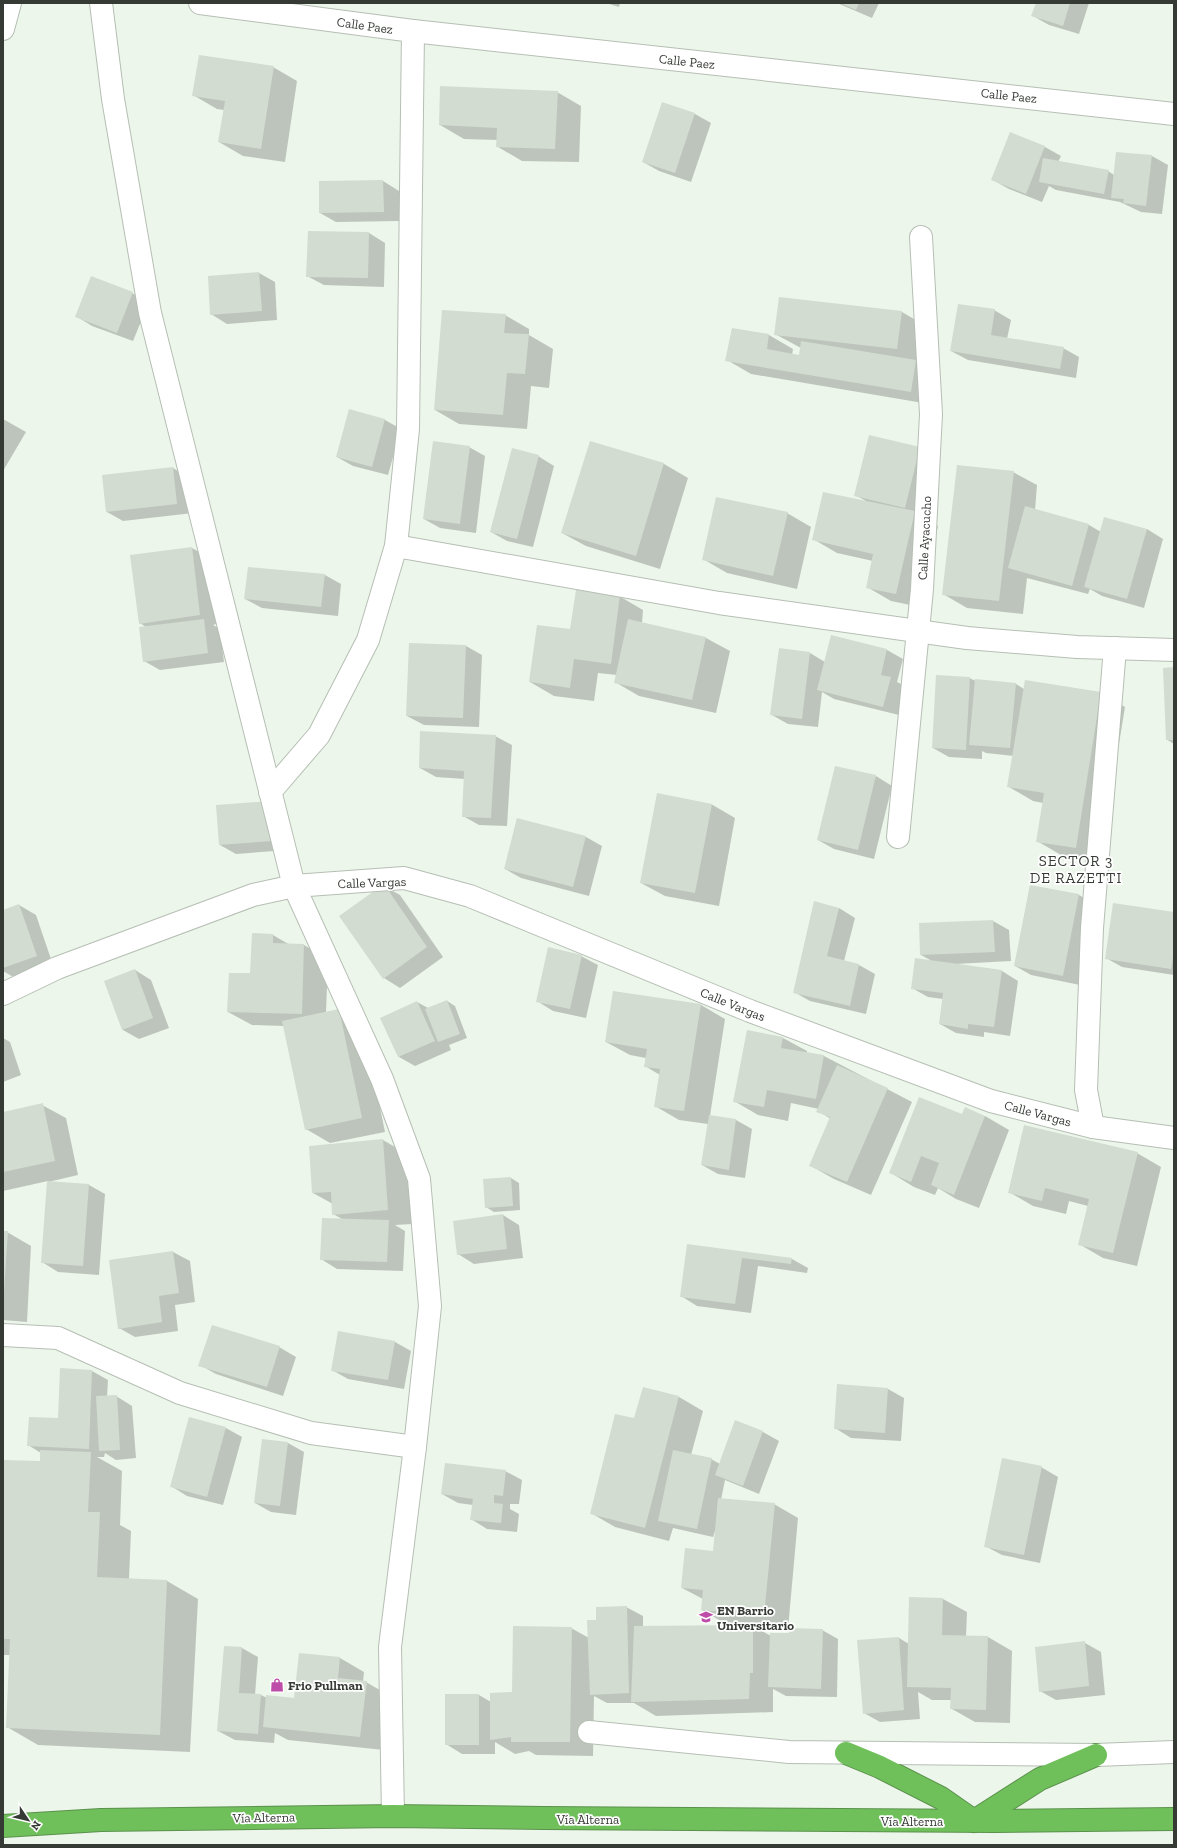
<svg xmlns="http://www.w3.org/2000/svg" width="1177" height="1848" font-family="'Zilla Slab',serif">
<rect width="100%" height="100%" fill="#edf6eb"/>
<g fill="#0003">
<polygon points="606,3 620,3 619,7"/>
<polygon points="837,3 879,3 872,18"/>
<polygon points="1037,3 1089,3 1079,34 1049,25 1033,16"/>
<polygon points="273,67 297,81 285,162 243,156 219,142 224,110 217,109 193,95"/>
<polygon points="557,92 581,106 579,162 522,161 498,147 498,140 464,139 440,125"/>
<polygon points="662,104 695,114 711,123 691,182 659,171 643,162"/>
<polygon points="1045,147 1061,156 1058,162 1108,171 1114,175 1152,156 1168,165 1162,214 1141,212 1120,202 1056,190 1049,186 1042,202 1009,189 993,180"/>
<polygon points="383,181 399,191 400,221 336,222 320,213"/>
<polygon points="369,233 385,243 384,287 324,285 307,276"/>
<polygon points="259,273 275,282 277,320 227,324 211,314"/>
<polygon points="132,293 149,302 133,341 92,326 76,316"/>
<polygon points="780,298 902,312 926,326 921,362 917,362 940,375 935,405 751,374 727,360 732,329 769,335 793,349 792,355 800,356 801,348 775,334"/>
<polygon points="994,310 1011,320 1007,339 1063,348 1079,357 1076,378 968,360 951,351"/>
<polygon points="505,315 529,329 529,335 553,349 549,388 531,386 527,429 459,424 435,410"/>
<polygon points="350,410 385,420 401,429 388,475 353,466 337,457"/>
<polygon points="3,419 26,432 3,471"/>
<polygon points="591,442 664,464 688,478 660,569 586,546 562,533"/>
<polygon points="469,447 485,456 476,533 440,528 424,519"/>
<polygon points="920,448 922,516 938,526 920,607 891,601 867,587 873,561 837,553 813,539 866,501 855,495"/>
<polygon points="538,456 554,466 533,547 507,541 491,532"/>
<polygon points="173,468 189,478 193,513 123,521 107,512 103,476"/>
<polygon points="1013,472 1037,485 1035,510 1089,525 1101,532 1147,529 1163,539 1144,608 1102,596 1090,589 1088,594 1027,578 1023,614 967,608 943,594"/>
<polygon points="787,513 811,527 797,589 727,573 703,559"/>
<polygon points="192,548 208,557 216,624 213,625 220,629 224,662 160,670 144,661 146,627 140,623"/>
<polygon points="325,575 341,584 338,616 262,608 245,599"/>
<polygon points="619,596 643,610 642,623 706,638 730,651 716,713 639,696 615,682 617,675 598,673 594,701 554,696 530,682"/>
<polygon points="832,636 887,650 903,659 897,682 907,687 899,715 834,699 822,692 818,727 788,724 772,715 810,653 825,662"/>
<polygon points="466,646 482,655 479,727 424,725 407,716"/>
<polygon points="1174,668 1174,744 1166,739"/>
<polygon points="969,678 976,681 1016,684 1024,689 1101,693 1125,707 1100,861 1061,855 1037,841 1043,803 1033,801 1009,787 1014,756 986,753 982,751 982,759 949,757 933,748"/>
<polygon points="495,736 512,745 507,826 479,825 463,816 465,779 436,777 420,768"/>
<polygon points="876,776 892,786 874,859 834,849 818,840"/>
<polygon points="711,804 735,818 719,906 665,896 641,883"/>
<polygon points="217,806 288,850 236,854 220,845"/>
<polygon points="517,819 586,837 602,846 589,896 521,878 505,869"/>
<polygon points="384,886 400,895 443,957 400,988 384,978 341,916"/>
<polygon points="1030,886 1079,895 1095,904 1080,985 1031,975 1015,966"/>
<polygon points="19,905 36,915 53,965 15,978 3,971 3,911"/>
<polygon points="839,908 855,918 844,961 859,965 875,974 866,1014 810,1001 794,992"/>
<polygon points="1174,913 1174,975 1122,967 1106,958"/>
<polygon points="993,921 1009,930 1011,961 955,964 1002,971 1018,981 1010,1036 984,1032 984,1037 956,1033 940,1024 943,999 928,997 912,988 932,961 921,955 920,924"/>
<polygon points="273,935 290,945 304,945 328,959 326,1013 339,1010 363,1024 385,1132 330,1143 306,1129 284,1026 252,1025 228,1012 251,974"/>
<polygon points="581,956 598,965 586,1018 553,1011 537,1001"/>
<polygon points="135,970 151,980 169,1028 139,1039 123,1030 105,982"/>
<polygon points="614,992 701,1005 725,1019 710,1116 736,1120 752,1129 745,1178 718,1174 702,1165 708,1124 679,1120 655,1106 660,1075 645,1066 646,1058 630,1055 606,1042"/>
<polygon points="447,1001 455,1006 467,1038 449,1045 451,1050 415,1066 399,1057 417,1002 428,1008"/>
<polygon points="3,1038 10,1042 21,1075 3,1082"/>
<polygon points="783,1038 807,1051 807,1053 824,1056 912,1102 871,1195 834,1179 811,1166 831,1119 818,1111 819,1109 791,1103 788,1121 758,1115 734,1101"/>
<polygon points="42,1105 66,1118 78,1175 48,1182 89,1185 105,1194 99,1275 58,1272 42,1262 48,1181 3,1191 3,1113"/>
<polygon points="963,1115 985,1116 1009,1130 979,1208 956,1199 938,1188 935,1195 914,1187 891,1173"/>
<polygon points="383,1140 407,1154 412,1224 395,1225 405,1231 403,1271 337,1269 321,1259 344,1220 333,1214 333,1204 313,1193"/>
<polygon points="1137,1153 1161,1167 1137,1266 1103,1258 1079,1244 1088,1206 1069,1201 1066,1214 1033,1206 1009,1192"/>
<polygon points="511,1178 519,1183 520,1210 494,1212 486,1207"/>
<polygon points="503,1215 519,1225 523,1258 474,1264 458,1254"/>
<polygon points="3,1232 7,1232 31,1246 27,1322 3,1320"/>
<polygon points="688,1245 792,1259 808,1268 807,1273 758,1266 751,1313 697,1306 681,1296"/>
<polygon points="173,1252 190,1261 195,1302 175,1305 178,1331 135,1337 119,1328 110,1261"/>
<polygon points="395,1342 411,1351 404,1389 348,1379 332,1370"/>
<polygon points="279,1347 296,1357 283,1396 216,1374 200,1365"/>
<polygon points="92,1371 108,1380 107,1397 116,1396 132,1406 136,1458 116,1460 105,1453 104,1457 97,1457 122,1471 120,1525 131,1531 129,1579 167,1581 198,1599 190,1752 38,1745 7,1727 10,1655 3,1655 3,1461 41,1462 41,1453 28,1445 58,1419"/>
<polygon points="888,1389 904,1398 901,1441 851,1438 835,1428"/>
<polygon points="679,1397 703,1411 691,1455 711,1459 720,1464 736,1422 763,1432 779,1441 759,1494 725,1480 721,1500 774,1504 798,1518 788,1629 753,1626 771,1636 822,1630 838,1639 837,1697 786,1696 773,1689 773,1712 656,1716 634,1703 607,1703 594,1696 593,1756 536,1755 529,1751 515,1754 495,1742 495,1754 462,1754 446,1744 479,1695 491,1702 513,1693 571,1628 589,1638 597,1621 626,1607 643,1616 643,1627 733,1626 733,1624 726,1624 702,1610 703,1599 682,1588 714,1552 716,1531 715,1531 713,1537 673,1528 669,1541 615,1527 591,1513 635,1420"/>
<polygon points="226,1428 242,1437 223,1505 187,1496 171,1486"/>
<polygon points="288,1443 304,1452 296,1515 271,1512 255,1503"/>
<polygon points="1041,1467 1058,1477 1040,1563 1002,1555 985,1546"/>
<polygon points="505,1471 522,1480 519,1504 510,1504 510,1509 519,1514 517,1532 487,1529 471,1519 473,1505 458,1503 442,1494"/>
<polygon points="943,1599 967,1612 966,1637 988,1637 1012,1651 1010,1723 975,1722 952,1709 952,1700 932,1700 918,1692 920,1719 880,1722 864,1713 899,1638 909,1644"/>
<polygon points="1085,1643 1101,1652 1105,1695 1056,1700 1040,1691"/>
<polygon points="225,1647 242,1648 258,1657 255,1695 261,1695 267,1698 295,1699 300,1654 340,1658 364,1672 363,1682 366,1682 390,1696 384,1750 288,1740 275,1733 274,1743 235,1740 218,1731"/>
</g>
<g fill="#d3dcd1">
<polygon points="840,3 859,3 856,10"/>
<polygon points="1036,3 1070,3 1063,26 1031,16"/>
<polygon points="199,55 274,66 261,149 218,142 225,101 192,96"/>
<polygon points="440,86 558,91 555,149 496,147 497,128 439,125"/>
<polygon points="662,102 695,113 675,173 642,162"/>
<polygon points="1010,132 1045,146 1026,194 991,180"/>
<polygon points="1116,152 1152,155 1146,206 1123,203 1124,199 1111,198"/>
<polygon points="1043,158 1109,170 1104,194 1039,182"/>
<polygon points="383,180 384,212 319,213 319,181"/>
<polygon points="308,231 369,232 368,278 306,277"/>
<polygon points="259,272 262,311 210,315 208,276"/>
<polygon points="91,276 133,292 117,333 75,317"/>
<polygon points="779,297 902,311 897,349 774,335"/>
<polygon points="958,304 995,309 991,335 1064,347 1060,369 950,351"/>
<polygon points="442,310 506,314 504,333 529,334 525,374 507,373 503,415 434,410"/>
<polygon points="732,328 769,334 767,349 799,355 801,341 916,360 911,392 725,361"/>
<polygon points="349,409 385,419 372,467 336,457"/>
<polygon points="869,435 920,447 905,508 854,496"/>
<polygon points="433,441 470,446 460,524 423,519"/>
<polygon points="590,441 664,463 636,556 561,533"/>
<polygon points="512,448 539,455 517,539 490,532"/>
<polygon points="957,465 1014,471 999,601 942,595"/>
<polygon points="173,467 177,504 106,512 102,475"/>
<polygon points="823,492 915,511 896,594 866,588 873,554 812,540"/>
<polygon points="716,497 788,512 773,576 702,560"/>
<polygon points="1025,506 1089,524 1072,586 1008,568"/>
<polygon points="1104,517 1147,529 1127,599 1084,587"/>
<polygon points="192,547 200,615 139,624 130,555"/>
<polygon points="248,567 325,574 321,607 244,599"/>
<polygon points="576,590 620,595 611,664 574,659 570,688 529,682 537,625 570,629"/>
<polygon points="204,619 208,653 143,662 139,627"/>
<polygon points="628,619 706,637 692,700 614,683"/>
<polygon points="831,635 887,649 881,675 891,677 883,707 817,690"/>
<polygon points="409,643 466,645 463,718 406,716"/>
<polygon points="779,648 810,652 802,719 770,715"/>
<polygon points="1174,667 1174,740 1166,740 1163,668"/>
<polygon points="936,675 970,677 966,750 932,748"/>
<polygon points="975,679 1016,683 1010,748 969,745"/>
<polygon points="1025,680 1101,692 1076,848 1036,842 1044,793 1007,787"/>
<polygon points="420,731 496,735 491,818 462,817 464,771 419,768"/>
<polygon points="835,766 876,775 858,850 817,840"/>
<polygon points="657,793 712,804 695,893 640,883"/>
<polygon points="269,801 272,841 219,845 216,805"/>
<polygon points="517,818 586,836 573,887 504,869"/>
<polygon points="384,884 427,947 383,979 339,916"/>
<polygon points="1030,885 1079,894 1063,976 1014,966"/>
<polygon points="814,901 839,908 827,956 859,964 850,1006 793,993"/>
<polygon points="1113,903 1174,912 1174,952 1171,969 1105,959"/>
<polygon points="19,904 37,956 3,968 3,910"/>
<polygon points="993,920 995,952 920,955 919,923"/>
<polygon points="252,933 273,934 273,943 304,944 302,1014 227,1012 229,973 250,973"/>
<polygon points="548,947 582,955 570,1009 536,1002"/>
<polygon points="915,958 1002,970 994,1027 968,1024 968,1029 939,1024 943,993 911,989"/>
<polygon points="135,969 153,1018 122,1030 104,981"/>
<polygon points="613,991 701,1004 684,1111 654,1107 660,1069 644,1067 647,1049 605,1042"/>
<polygon points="447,1000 460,1034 438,1042 425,1009"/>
<polygon points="417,1001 435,1041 398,1057 380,1018"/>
<polygon points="339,1009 362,1118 305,1130 282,1021"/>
<polygon points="747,1030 783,1037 781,1048 824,1055 816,1099 767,1090 764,1107 733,1102"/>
<polygon points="837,1065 888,1088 847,1182 809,1166 830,1117 816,1112"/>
<polygon points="919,1097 962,1114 965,1107 985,1116 954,1195 931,1185 939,1163 921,1156 911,1182 889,1173"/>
<polygon points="43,1103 55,1161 3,1172 3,1112"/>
<polygon points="709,1115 736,1119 729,1170 701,1165"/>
<polygon points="1024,1125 1138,1152 1113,1253 1078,1245 1089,1199 1045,1188 1042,1201 1008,1193"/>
<polygon points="383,1139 388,1210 332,1215 331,1192 312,1193 309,1146"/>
<polygon points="511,1177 513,1206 485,1208 483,1179"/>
<polygon points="47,1181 89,1184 83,1266 41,1263"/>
<polygon points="503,1214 507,1249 457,1255 453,1221"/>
<polygon points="322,1218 389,1220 387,1262 320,1260"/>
<polygon points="3,1231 8,1231 4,1292 3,1292"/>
<polygon points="687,1244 792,1258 791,1264 742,1258 735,1304 680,1297"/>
<polygon points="173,1251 179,1293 159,1296 162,1322 118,1329 109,1260"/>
<polygon points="212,1325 280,1346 267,1387 198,1366"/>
<polygon points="338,1331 395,1341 388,1380 331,1371"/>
<polygon points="60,1368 92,1370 89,1449 27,1446 29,1417 58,1418"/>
<polygon points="837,1384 888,1388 885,1433 834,1429"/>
<polygon points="643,1387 679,1396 645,1528 590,1514 615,1414 634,1418"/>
<polygon points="117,1395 120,1450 99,1451 96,1396"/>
<polygon points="189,1417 226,1427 207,1497 170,1487"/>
<polygon points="735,1420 763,1431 743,1486 715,1475"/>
<polygon points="262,1439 288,1442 280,1506 254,1503"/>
<polygon points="40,1450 91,1452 88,1512 100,1512 97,1577 167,1580 160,1735 6,1728 10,1639 3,1639 3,1460 40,1461"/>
<polygon points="673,1450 712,1458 697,1529 658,1521"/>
<polygon points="1002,1458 1042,1466 1024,1555 984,1547"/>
<polygon points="445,1463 506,1470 503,1496 494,1495 494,1503 503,1504 501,1523 470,1520 473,1499 441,1494"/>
<polygon points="718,1498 775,1503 764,1616 701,1610 703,1590 681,1588 685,1548 713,1551"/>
<polygon points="909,1597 943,1598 942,1635 988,1636 986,1710 950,1709 951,1688 907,1687"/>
<polygon points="627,1606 629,1693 590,1695 587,1620 596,1620 596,1607"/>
<polygon points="753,1625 753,1673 750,1673 749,1699 631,1702 634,1626"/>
<polygon points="513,1626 572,1627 570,1742 511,1742 511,1737 490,1740 490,1693 512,1692"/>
<polygon points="788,1628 823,1629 821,1689 768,1687 770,1633 789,1633"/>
<polygon points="899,1637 904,1710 863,1714 857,1640"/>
<polygon points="1085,1641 1089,1686 1039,1692 1035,1647"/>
<polygon points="224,1646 242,1647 239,1693 261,1694 258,1734 217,1731"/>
<polygon points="299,1653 340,1657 338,1678 367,1681 360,1737 263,1727 266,1695 294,1698"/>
<rect x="445" y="1694" width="34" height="51"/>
</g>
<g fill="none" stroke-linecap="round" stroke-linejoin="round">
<g stroke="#b6bfb4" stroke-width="24">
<g id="street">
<polyline points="200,3 413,31 1174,114"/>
<polyline points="3,29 10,3"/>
<polyline points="396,546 719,603 917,631 967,638 1077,647 1174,650"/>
<polyline points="270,792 319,735 368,640 396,546 408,429 413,31"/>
<polyline points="898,837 922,589 931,414 921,237"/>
<polyline points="3,994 57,968 253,895 294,886 150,313 113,99 101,3"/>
<polyline points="1093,1127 1086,1090 1092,928 1115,648"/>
<polyline points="3,1335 58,1338 180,1393 311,1433 415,1447"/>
<polyline points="589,1732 789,1752 1096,1755 1174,1752"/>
<polyline points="393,1816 390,1647 415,1447 430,1306 419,1179 382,1079 294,886 404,878 470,896 750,1011 991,1101 1093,1127 1174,1138"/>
</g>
</g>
<g stroke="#5b914d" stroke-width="24">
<g id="highway">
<polyline points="846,1753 880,1767 941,1798 974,1821 1040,1779 1096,1755"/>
<polyline points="3,1826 101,1820 393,1816 544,1818 995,1821 1174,1819"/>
</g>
</g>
<use href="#street" stroke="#fff" stroke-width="22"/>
<use href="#highway" stroke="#6fc05a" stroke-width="22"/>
</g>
<defs>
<g id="school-bare" transform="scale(1.08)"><path d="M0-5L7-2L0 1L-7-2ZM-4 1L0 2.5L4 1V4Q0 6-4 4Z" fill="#bd4da9" stroke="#fff" stroke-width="2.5" paint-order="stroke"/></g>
<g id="shop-bare" transform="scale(1.08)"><path d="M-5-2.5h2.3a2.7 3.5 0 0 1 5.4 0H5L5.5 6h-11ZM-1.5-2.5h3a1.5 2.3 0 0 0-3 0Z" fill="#bd4da9" stroke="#fff" stroke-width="2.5" paint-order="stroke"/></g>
</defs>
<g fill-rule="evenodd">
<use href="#school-bare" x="706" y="1617"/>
<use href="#shop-bare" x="277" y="1685"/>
</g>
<g text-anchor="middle" stroke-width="3.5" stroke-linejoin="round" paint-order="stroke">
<g font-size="13" fill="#363a35" stroke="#fff">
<text transform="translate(365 25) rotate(8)" y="5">Calle Paez</text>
<text transform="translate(687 61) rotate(6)" y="5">Calle Paez</text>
<text transform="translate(1009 95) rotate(6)" y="5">Calle Paez</text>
<text transform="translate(924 538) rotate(-87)" y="5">Calle Ayacucho</text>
<text transform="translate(372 882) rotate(-2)" y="5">Calle Vargas</text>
<text transform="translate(733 1004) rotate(22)" y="5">Calle Vargas</text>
<text transform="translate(1038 1113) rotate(15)" y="5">Calle Vargas</text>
<text transform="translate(264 1817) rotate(-1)" y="5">Vía Alterna</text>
<text x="588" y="1824">Vía Alterna</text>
<text x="912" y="1826">Vía Alterna</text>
</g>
<g font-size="13" font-weight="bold" fill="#363a35" stroke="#fff" text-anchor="start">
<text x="717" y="1615">EN Barrio<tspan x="717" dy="15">Universitario</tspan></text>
<text x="288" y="1690">Frio Pullman</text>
</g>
<g font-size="15" letter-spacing="1" fill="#363a35" stroke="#fff">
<text x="1076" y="866">SECTOR 3<tspan x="1076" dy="17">DE RAZETTI</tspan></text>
</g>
</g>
<rect width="1177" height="1848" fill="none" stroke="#363a35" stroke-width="8"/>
<g transform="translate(28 1820) rotate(125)" stroke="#ffffff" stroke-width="3" paint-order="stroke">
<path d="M0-3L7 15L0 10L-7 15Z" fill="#363a35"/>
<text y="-6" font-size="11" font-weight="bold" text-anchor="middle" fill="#363a35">N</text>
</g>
</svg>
